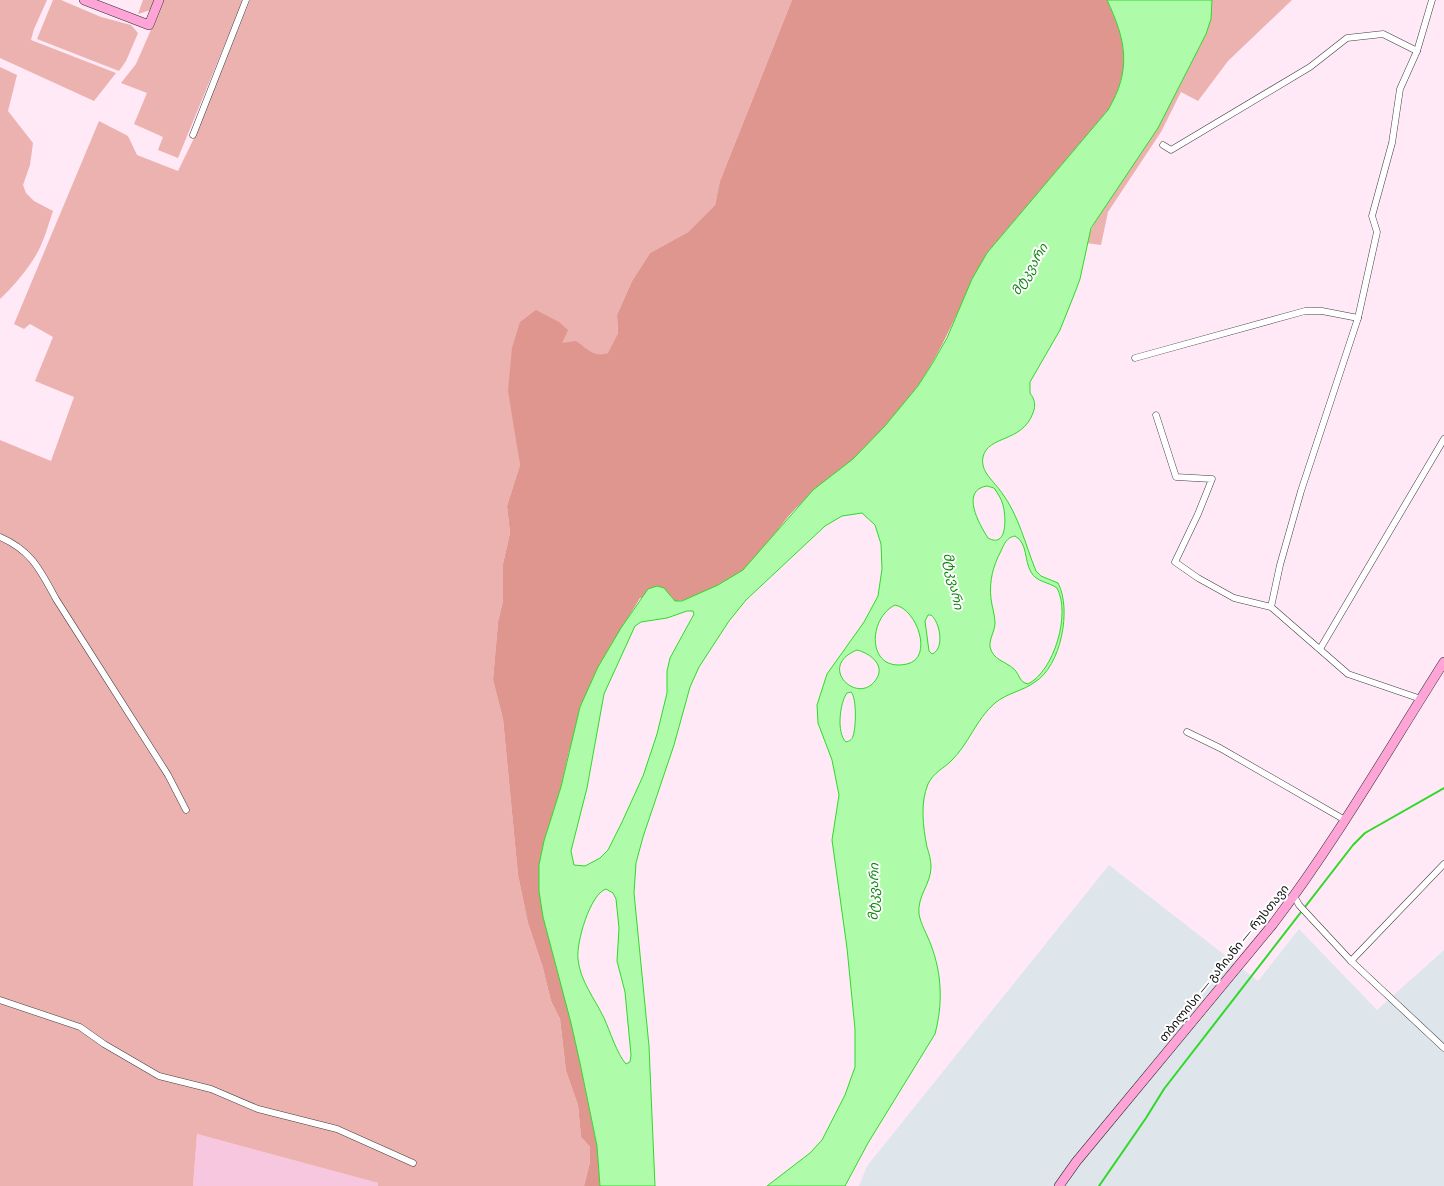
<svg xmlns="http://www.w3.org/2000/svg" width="1444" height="1186" font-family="'Noto Serif','Noto Sans Georgian',serif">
<rect width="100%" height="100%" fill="#ffe9f7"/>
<polygon fill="#dee5eb" points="1109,865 1258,981 1299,929 1377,1010 1444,950 1444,1186 859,1186 867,1166"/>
<polygon fill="#f7c7e0" points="197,1134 378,1183 378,1186 193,1186"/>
<g fill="#ecb2b0">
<polygon points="0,0 47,0 34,29 31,40 116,73 94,101 0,58"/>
<polygon points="53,0 61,0 101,17 131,25 138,33 126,61 119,71 37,39"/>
<polygon points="143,0 157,0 154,9 138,14"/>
<polygon points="164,0 243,0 178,158 158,150 163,137 134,124 147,93 121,83 136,64"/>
<path d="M250,0H792L720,181L715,205L688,232L650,253L632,281L617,315L618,333L608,354C596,357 591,354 583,346L516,435L520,465L507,506L510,533L503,564V601L498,622L493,680L503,719L518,875L528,923L543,968L551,1001L560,1019L566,1071L578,1105L581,1137L590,1147V1162L584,1186H378V1183L197,1134L193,1186H0V440L51,461L74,397L35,381L53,337L30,324L24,329L14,324L99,121L128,136L137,155L178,171L196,134Z"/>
<path d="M1212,0H1292L1228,61L1198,101L1181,92L1161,132L1108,212L1101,245L1086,243C1093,220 1108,203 1121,183C1145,146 1167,111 1187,71C1200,45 1210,30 1212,0Z"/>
<path d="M0,67L17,75L8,111L33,143L30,165L23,185L26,193L34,201L53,211C48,225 44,242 36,255C28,269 12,288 0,299Z"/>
</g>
<path fill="#de968e" d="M792,0H1107C1126,40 1132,70 1108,110L987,253C963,296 947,343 919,384C900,411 877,437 853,459C834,476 814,491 796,508C777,527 764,554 743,571C729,582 692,602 675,601L670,595L640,598L598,667L569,751L561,787L544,841L539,865L597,1146L600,1186H584L590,1162V1147L581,1137L578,1105L566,1071L560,1019L551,1001L543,968L528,923L518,875L503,719L493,680L498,622L503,601V564L510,533L507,506L520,465L508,391L512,348L520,322L536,310L559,322L568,330L562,343L576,341C588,349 593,358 608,353L618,333L617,315L632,281L650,253L688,232L715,205L720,181Z"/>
<path fill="#aefba9" stroke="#31d82a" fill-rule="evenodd" d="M1107,0H1212L1211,19L1206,34L1158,128L1091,228L1080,279L1074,295L1060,330L1030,382V393C1035,400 1036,405 1033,413C1022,443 988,435 983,457C980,472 994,481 1002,493C1019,516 1025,544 1036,571L1041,576L1058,583C1072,609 1061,666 1035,682C1023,691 1007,693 995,703C976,719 969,744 951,761C943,769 934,772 928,784C920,803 923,827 927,847C929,853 931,860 931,867C931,884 917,896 919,914C921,925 927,934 931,945C942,974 943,1004 935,1034L868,1143L845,1186H767L810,1153L822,1140L845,1095L855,1067V1029L847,948L832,840L839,795L832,760L818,723L817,705L827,674L864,622L878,596L882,569L881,544L875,525L862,513L842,516L825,526L746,600L729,621L699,667L690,687L674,745L643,837L636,863L634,893L649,1046L655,1186H600L597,1146L580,1063L571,1023L543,917L539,891V865L544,841L561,787L580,707L598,667L621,628L648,589L657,586L664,588L675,601H682L718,585L743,570L813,490L853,459L884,427L918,386L932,364L947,338L972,279L987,253L1108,110C1132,70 1126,40 1107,0ZM987,486L994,488C998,494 1001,498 1003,505C1006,516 1008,549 988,538C979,524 960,490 987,486ZM1015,536C1028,543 1024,561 1031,572C1036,582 1049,582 1057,588C1071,614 1054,671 1028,684C1019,682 1020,675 1014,669C1005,661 993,660 990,647C989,639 995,631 995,623C995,615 992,607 991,599C989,581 993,566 1001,551C1004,544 1007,537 1015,536ZM895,605C917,609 934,658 907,664C867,673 867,619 895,605ZM687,611H693L694,614L670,658L667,671V693L657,734L643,776L622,822L608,850L600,858L585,866L574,865L571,851L587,788L604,694L635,626L641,622L667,618ZM928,615H931C940,622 945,649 932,654L929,651L925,621ZM857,650C869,653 885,664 877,678C860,708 815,667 857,650ZM851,692C857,698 856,728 853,736C852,740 849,741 846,742C836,733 840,702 847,693ZM606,889L613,893L616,899L619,928L617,961L625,992L631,1055L630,1062L626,1064C617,1054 610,1031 604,1018C595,999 580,981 578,959C576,943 590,894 606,889Z"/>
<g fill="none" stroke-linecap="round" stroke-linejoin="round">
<polyline stroke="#31d82a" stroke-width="2" points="1099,1186 1146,1118 1164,1089 1353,845 1365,833 1444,788"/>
<g stroke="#3e3e3e" stroke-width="7">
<g id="street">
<polyline points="193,135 246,0"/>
<polyline points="1163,145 1171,150 1310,67 1347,38 1383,34 1417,51"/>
<polyline points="1135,358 1305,311 1322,311 1358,318"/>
<polyline points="1156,415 1176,477 1212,479 1198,514 1175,562 1198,578 1234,598 1271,607 1348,674 1421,699"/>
<path d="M0,537C32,551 40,570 56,599L168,775L186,810"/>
<polyline points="1271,607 1280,565 1301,491 1358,318 1377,232 1372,216 1392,143 1400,89 1417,51 1432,0"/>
<polyline points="1320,649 1444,439"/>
<polyline points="1187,732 1220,748 1345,820"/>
<polyline points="1294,896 1299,905 1351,961 1444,1048"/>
<polyline points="1351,961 1444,864"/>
<polyline points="0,1000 80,1027 104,1044 159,1076 211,1089 258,1109 337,1129 413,1163"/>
</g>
</g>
<g stroke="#2d2d2d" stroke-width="10">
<g id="secondary">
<polyline points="84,0 149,25 159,0"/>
<path d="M1059,1186L1076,1162L1273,924C1336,841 1388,750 1444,662"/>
</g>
</g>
<use href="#street" stroke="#fff" stroke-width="6"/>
<use href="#secondary" stroke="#ffa4d6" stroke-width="9"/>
</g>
<g text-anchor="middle" stroke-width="4" stroke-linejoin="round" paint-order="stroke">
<g font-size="12" fill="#0b0b0b" stroke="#fff">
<text transform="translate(1224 963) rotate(-51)" y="4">თბილისი — გაჩიანი — რუსთავი</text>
</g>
<g font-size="13" font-style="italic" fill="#0d870d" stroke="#fff">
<text transform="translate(1029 269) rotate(-59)" y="5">მტკვარი</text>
<text transform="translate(954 581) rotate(79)" y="5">მტკვარი</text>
<text transform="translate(873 892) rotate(-89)" y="5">მტკვარი</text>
</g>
</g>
</svg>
